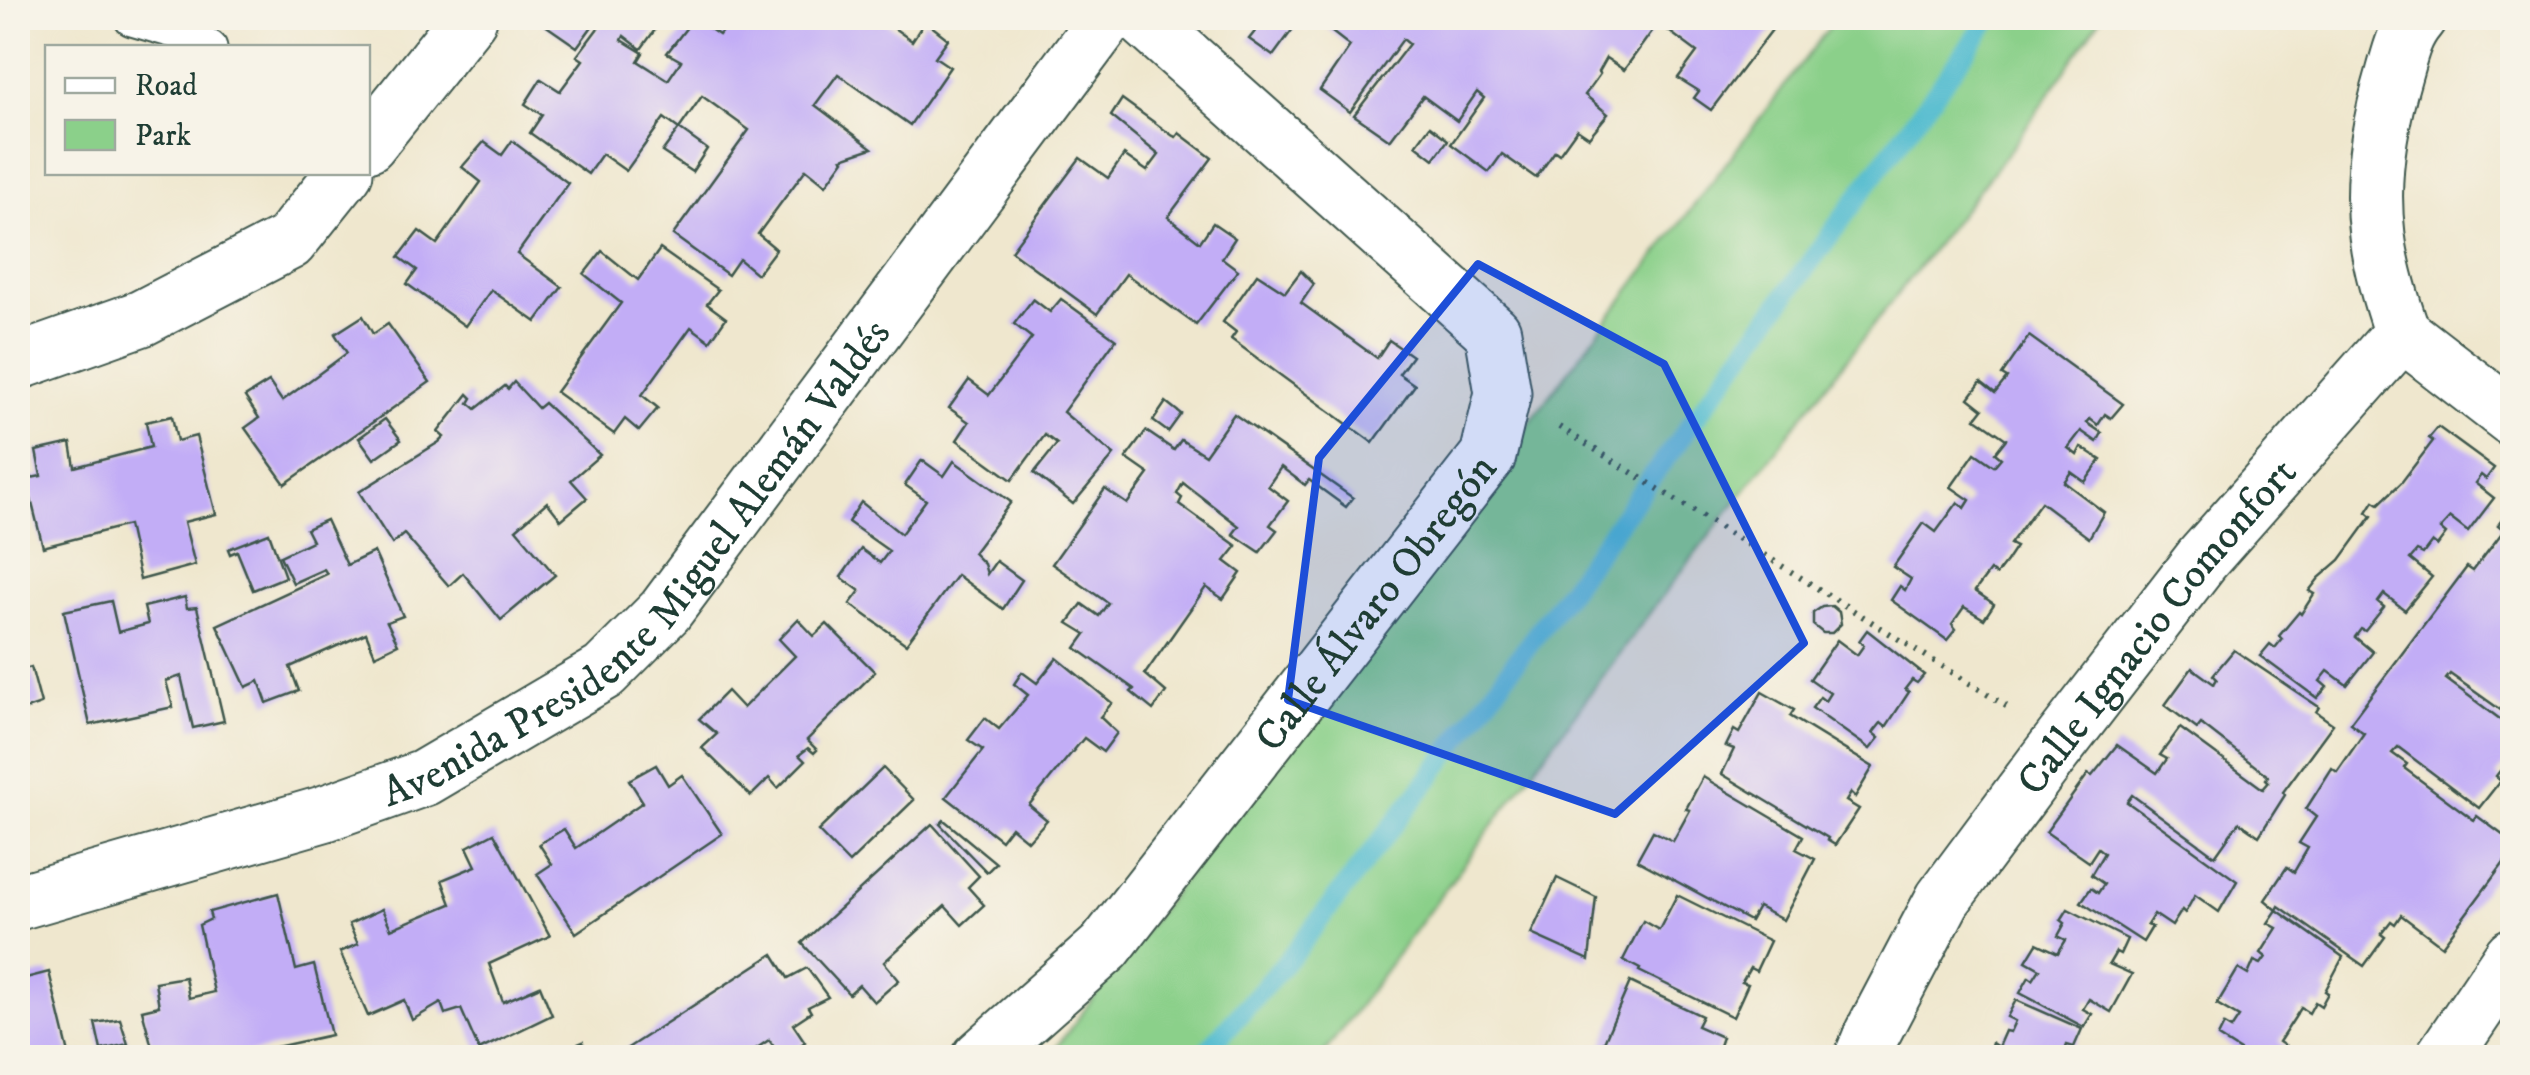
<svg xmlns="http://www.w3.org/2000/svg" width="2530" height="1075" font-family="'IM FELL DW Pica',serif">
<rect width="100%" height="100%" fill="#f7f3e8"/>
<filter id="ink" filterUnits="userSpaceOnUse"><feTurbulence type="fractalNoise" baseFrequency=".01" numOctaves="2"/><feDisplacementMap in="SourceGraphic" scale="20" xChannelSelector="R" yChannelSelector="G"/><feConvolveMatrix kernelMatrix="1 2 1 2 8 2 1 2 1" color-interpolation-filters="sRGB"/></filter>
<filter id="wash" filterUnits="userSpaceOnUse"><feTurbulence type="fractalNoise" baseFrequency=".0048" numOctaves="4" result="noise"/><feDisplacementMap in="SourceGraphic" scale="40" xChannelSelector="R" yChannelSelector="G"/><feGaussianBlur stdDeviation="2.25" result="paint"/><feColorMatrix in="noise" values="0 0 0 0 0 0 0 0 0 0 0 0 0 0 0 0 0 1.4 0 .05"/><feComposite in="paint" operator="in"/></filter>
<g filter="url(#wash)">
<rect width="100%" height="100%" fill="#efe7ce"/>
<polygon fill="#8bd08a" stroke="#55865f" stroke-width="2.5" points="1836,18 2101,18 2018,139 1657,603 1321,1057 1048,1058"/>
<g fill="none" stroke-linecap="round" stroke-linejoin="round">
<polyline stroke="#52bccf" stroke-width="20" points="1201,1058 1296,950 1430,778 1990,18"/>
</g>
<g id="blocks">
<g fill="#c2adf6">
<polygon points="535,18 643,18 657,27 641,49 624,36 622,40 643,53 638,61 668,80 681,61 667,53 694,18 719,35 732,18 880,18 912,41 925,21 948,39 935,57 950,67 910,125 838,74 815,105 872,148 842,158 844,160 826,185 806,169 758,234 776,249 757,274 739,259 728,275 673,235 749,130 702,96 679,129 707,149 692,172 662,152 679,129 664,118 626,171 602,154 588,174 530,133 542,115 525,104 541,79 560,91 583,60 577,56 601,24 596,21 577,47"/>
<polygon points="1266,18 1301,18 1273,56 1249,39"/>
<polygon points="1314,18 1781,18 1711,110 1694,98 1699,91 1678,78 1697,52 1658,23 1624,70 1606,58 1598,72 1600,74 1585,95 1608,114 1589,137 1577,129 1559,154 1555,151 1536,178 1502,154 1489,172 1451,144 1484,98 1477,92 1457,121 1423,96 1390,140 1354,115 1409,44 1403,39 1350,112 1320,90 1350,46"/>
<polygon points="1122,99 1173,136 1176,137 1179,133 1212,158 1168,217 1200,242 1213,223 1235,238 1222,258 1238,270 1196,325 1126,274 1097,314 1011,251 1080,158 1108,178 1124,155 1147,171 1159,155 1111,116"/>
<polygon points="1430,126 1448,140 1434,159 1416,145"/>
<polygon points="512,141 568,183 517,254 562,287 536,322 491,290 465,326 407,284 417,270 399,257 419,231 437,244 481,182 462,167 484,142 502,155"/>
<polygon points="660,249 718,290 707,304 726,318 710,341 691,327 642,395 658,408 639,431 625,419 614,434 556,392 621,303 584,274 602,251 638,280"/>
<polygon points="1301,271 1314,284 1301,303 1377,358 1389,340 1412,356 1399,374 1415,385 1373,443 1231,339 1236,332 1223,322 1257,274 1285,292"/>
<polygon points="1033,299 1050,312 1061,299 1116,339 1063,412 1114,455 1073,504 1034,473 1057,444 1045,435 1012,480 957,440 969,422 949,408 969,380 989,395 1032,338 1014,324"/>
<polygon points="363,316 373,334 388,324 430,382 285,484 245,428 259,418 245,397 269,382 282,401 347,353 335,334"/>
<polygon points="2029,336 2123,404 2111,418 2105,414 2098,425 2090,419 2087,423 2102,433 2097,442 2081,431 2068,448 2077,455 2081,447 2101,460 2085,482 2071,472 2064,482 2104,512 2089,538 2041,502 2010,544 2016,547 2006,562 1996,575 1990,571 1975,591 1994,604 1984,619 1964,607 1952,624 1956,629 1947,640 1891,600 1900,586 1905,590 1911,579 1893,567 1924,523 1936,532 1958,502 1965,508 1970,500 1951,487 1975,453 1994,466 2001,458 1995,453 2006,439 1976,418 1983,409 1969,398 1981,382 1995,393 2007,378 2002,375"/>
<polygon points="514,382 538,408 544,403 600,455 571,480 587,498 561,520 547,502 516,529 555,575 501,620 463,573 449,586 404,534 392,544 359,492 439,442 444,437 438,432 468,394 472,398 469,403 476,409 505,386 508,389"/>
<polygon points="1166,402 1181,414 1168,432 1153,421"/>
<polygon points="1234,414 1353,498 1346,507 1309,480 1305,485 1281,467 1268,486 1288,501 1270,525 1277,530 1260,552 1233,534 1239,526 1183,483 1177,494 1182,498 1179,504 1237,546 1225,561 1241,573 1223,599 1206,587 1145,674 1166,692 1153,710 1131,692 1134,689 1076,648 1086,634 1068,623 1082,604 1099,616 1108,603 1052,564 1105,489 1127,504 1149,474 1126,458 1146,431 1174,450 1181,440 1205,455"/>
<polygon points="172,416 177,441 196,436 216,514 184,522 195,565 140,580 128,525 43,547 26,479 41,476 36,451 71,443 75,467 151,447 146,422"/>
<polygon points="385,419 401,440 374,459 359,438"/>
<polygon points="2438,427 2494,468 2486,479 2481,475 2475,483 2494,498 2468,532 2450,518 2440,529 2446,534 2437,546 2432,542 2423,554 2417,551 2410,559 2432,577 2405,610 2384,594 2378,602 2384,607 2365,631 2361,629 2355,637 2373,652 2347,685 2328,671 2320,681 2327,687 2317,698 2260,656 2270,644 2275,648 2282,639 2279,636 2299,612 2301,614 2314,594 2309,591 2319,578 2340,560 2372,516 2367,512 2374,501 2379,504 2401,483 2433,441 2429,438"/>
<polygon points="922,460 944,476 954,461 1011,502 973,553 984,564 987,574 996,561 1022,580 1003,609 957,575 906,644 850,604 860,591 841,577 861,549 880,563 889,551 848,522 861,502 901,534 926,500 905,485"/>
<polygon points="2512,506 2512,718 2450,674 2446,679 2512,728 2512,767 2506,763 2496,776 2501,780 2479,808 2398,747 2392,753 2407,764 2404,768 2474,820 2477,816 2512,842 2512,852 2442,946 2401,915 2395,924 2391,921 2381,934 2385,937 2364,966 2279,906 2277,910 2343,957 2325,991 2328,993 2321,1006 2315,1002 2309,1013 2301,1008 2279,1042 2288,1048 2281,1058 2251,1058 2218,1037 2224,1025 2231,1029 2239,1017 2217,1004 2238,969 2248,975 2254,961 2261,964 2266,957 2261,953 2277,928 2268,923 2277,910 2265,900 2287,867 2294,872 2308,848 2299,843 2316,817 2306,809 2332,768 2337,772 2364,733 2350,723 2467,567 2473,571 2504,530 2498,525"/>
<polygon points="326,520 347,565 374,552 403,616 387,622 398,644 375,655 366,633 290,667 299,691 267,703 259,681 246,687 217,625 327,574 324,569 293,583 280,556 312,541 306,529"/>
<polygon points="269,533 285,577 253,590 237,551 230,554 228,549"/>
<polygon points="185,597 187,608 197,607 224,721 193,728 181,676 166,681 173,707 90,725 64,611 111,601 118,632 148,624 144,607"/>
<polygon points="1832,606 1839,612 1841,624 1832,633 1823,633 1813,625 1813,613 1822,607"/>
<polygon points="798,619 814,636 827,624 875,672 807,740 817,750 814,753 808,748 799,755 805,761 778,788 769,778 751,796 702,748 717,734 699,719 727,691 743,708 795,656 779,639"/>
<polygon points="1867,630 1924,675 1917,683 1912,680 1905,689 1909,692 1886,727 1881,723 1873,733 1879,738 1870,749 1812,708 1820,697 1825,701 1830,693 1810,679 1837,640 1857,655 1864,645 1859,641"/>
<polygon points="2234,650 2319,707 2316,712 2333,724 2283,792 2285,795 2259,836 2239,822 2215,856 2132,795 2127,802 2237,881 2219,912 2195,895 2185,913 2182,910 2172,926 2154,914 2147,925 2152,927 2143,942 2081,902 2091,888 2098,893 2104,884 2091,875 2104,853 2098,848 2089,862 2046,832 2088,774 2092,776 2117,745 2157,773 2167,759 2160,755 2180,728 2263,789 2269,782 2266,779 2268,776 2201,724 2197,729 2165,705 2192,668 2214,684 2217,679 2213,675"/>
<polygon points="1057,658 1112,703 1100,717 1117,733 1103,752 1084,738 1055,773 1029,805 1047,820 1028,841 1011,827 1001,840 946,797 983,750 968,740 985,718 999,729 1028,695 1014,684 1022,672 1037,683"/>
<polygon points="31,667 41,704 18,712 18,671"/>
<polygon points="1762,692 1794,710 1790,716 1873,767 1855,797 1851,793 1846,801 1859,809 1835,845 1827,840 1828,838 1722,774 1734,749 1726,746 1734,730 1739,733"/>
<polygon points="656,765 668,785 682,775 722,834 576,933 537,874 552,864 539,844 564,829 576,848 611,824 643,802 629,780"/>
<polygon points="883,768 914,800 849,863 818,831"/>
<polygon points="1703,777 1803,836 1796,849 1815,859 1783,920 1758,907 1750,921 1637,860 1653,831 1673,841 1690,810 1686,809"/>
<polygon points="944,820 996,863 987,872 940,824"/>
<polygon points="932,824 979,876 968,887 984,905 962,925 945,906 884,962 899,980 874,1002 859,985 849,994 802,943"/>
<polygon points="494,833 550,936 489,964 503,1002 540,986 552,1015 479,1050 461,1009 445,1014 441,1003 412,1020 404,1000 368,1016 340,952 358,944 349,924 382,909 391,929 451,904 442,880 476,866 467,847"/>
<polygon points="1557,878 1596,897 1589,960 1531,934"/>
<polygon points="278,893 296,970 314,965 331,1035 244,1054 245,1058 155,1058 142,1010 159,1006 155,982 185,977 189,998 214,992 199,925 211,919 209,912"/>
<polygon points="1677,895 1770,941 1756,971 1750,968 1742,982 1748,984 1733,1017 1639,971 1640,969 1623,960 1643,921 1659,930"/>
<polygon points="2068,909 2127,939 2120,954 2116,952 2109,964 2132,974 2111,1012 2089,999 2083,1009 2092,1014 2084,1027 2020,993 2029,977 2033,980 2040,969 2026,961 2037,943 2058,953 2066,940 2058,936 2065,923 2061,920"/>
<polygon points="773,954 788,978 807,968 828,997 808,1007 811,1012 793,1024 805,1042 782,1058 769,1040 742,1058 632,1058 626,1049"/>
<polygon points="49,972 70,1058 18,1058 18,980"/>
<polygon points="1630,982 1702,1016 1697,1026 1722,1037 1715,1058 1597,1058"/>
<polygon points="2016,1000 2082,1029 2074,1047 2067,1045 2062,1058 1988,1056 1992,1043 1998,1047 2005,1031 2010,1032 2015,1021 2007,1017"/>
<polygon points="120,1019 128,1044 101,1050 95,1023"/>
<polygon points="583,1042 589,1058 547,1058 547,1057"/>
</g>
</g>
</g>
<g filter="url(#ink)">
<use href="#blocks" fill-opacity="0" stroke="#3e564b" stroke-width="2.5"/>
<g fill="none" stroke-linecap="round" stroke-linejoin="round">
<g stroke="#3e564b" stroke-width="39">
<polyline id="service" points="132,18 177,31 209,48"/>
</g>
<g stroke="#3e564b" stroke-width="59">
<g id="minor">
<polyline points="368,144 469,18"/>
<path d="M2402,333C2391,301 2381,269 2377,235C2370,182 2379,125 2394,74C2400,53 2404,34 2418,18"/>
<polyline points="2402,333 2512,418"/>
<polyline points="18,362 142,318 289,242 345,172"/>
<path id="s1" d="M18,902L323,814L424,778L604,672L665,611L1107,18"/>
<path id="s2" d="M980,1058L1105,947L1488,456L1503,393L1493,332L1142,18"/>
<path id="s3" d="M1862,1058L1872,1034L1943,899L2045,762L2202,559L2402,333"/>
<polyline points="2443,1058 2512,956"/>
</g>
</g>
<polyline stroke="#3e564b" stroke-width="6" stroke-dasharray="2.5 8" stroke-linecap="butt" points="1559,427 2011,709"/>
<use href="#service" stroke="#fff" stroke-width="35"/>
<use href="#minor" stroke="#fff" stroke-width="55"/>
</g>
</g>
<path fill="#1d4ed8" fill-opacity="0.2" stroke="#1d4ed8" stroke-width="8" stroke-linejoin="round" d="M1478,264L1664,364L1804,643L1615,814L1288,700L1319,458Z"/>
<g text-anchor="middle" stroke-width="8" stroke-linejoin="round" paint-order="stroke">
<g font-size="42" fill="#1f3d34" stroke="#f7f3e8">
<text dy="15" stroke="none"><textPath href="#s1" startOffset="730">Avenida Presidente Miguel Alemán Valdés</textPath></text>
<text dy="15" stroke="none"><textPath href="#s2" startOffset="605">Calle Álvaro Obregón</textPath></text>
<text dy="15" stroke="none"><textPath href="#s3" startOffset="525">Calle Ignacio Comonfort</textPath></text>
</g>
</g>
<rect width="2530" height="1075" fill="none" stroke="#f7f3e8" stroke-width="60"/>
<rect x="45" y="45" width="325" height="130" fill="#f7f3e8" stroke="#a1aaa0" stroke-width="2.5"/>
<rect x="65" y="78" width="50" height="15" fill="#ffffff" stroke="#a1aaa0" stroke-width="2.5"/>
<text x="135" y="95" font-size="30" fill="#1f3d34">Road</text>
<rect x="65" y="120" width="50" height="30" fill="#8bd08a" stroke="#a1aaa0" stroke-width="2.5"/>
<text x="135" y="145" font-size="30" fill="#1f3d34">Park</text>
</svg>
